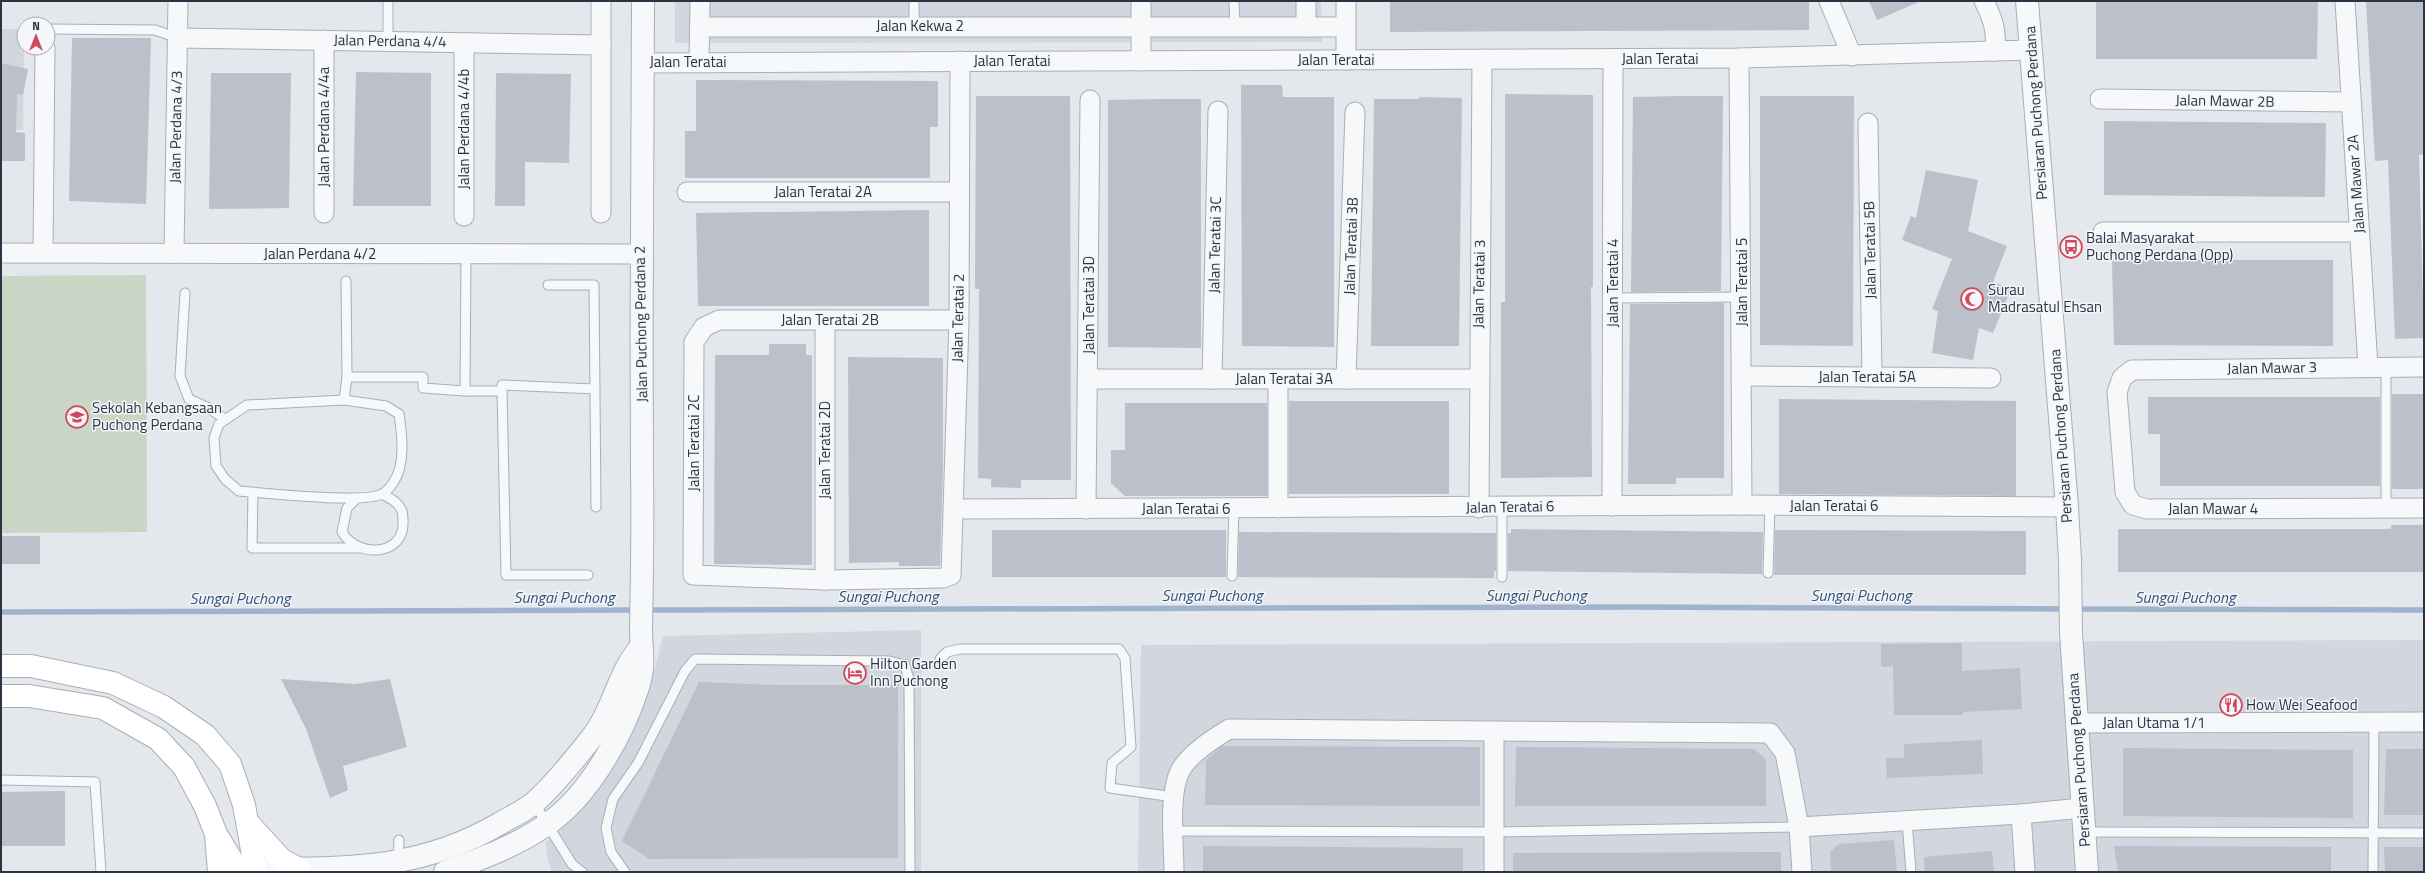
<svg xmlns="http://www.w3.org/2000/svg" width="2425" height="873" font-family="'Titillium Web',sans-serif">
<rect width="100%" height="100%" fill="#e4e7ec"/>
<g fill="#d2d6de">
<polygon points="675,1 1321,1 1322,42 675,43"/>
<polygon points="1,29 24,29 23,130 1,129"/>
<polygon points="921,630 921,872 552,872 548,861 546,842 619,756 648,696 663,636"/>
<polygon points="2424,640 2424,872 1138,872 1141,645"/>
</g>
<polygon fill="#c9d6c5" points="146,275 147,532 1,533 1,276"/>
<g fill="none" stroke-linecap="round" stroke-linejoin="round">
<g stroke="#9fb4cc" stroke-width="5.5">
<polyline points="2074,609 2424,610"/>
<polyline points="646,610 1636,607 2066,609"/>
<polyline points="1,612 638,610"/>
</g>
</g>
<g fill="#bbc0ca">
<polygon points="1390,1 1809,1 1809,30 1390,32"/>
<polygon points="1869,1 1921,1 1877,20"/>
<polygon points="2096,1 2318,1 2317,59 2096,59"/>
<polygon points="2366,1 2424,1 2424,154 2419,155 2424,338 2395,339 2388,160 2375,161"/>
<polygon points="72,38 151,38 146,204 69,201"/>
<polygon points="1,63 28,69 23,95 17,94 16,132 25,133 25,161 1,161"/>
<polygon points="356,72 431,73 431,206 353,206"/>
<polygon points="211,73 291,73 289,208 209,209"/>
<polygon points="496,73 571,74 569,163 525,162 525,206 495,206"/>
<polygon points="696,80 938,81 938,127 930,127 930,178 685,178 685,131 696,131"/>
<polygon points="1241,85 1282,85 1283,97 1334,97 1334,347 1242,346"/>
<polygon points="1505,94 1593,95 1593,287 1591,287 1592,477 1501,478 1501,302 1505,302"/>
<polygon points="976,96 1070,96 1071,480 1021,480 1021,488 991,487 991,479 978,478 979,289 975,289"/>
<polygon points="1682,96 1723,96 1721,291 1631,292 1633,97"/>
<polygon points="1760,96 1854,96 1853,346 1760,345"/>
<polygon points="1419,97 1462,98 1459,346 1371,346 1374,99 1419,99"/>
<polygon points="1156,99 1201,99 1201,348 1108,347 1108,100"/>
<polygon points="2104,121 2326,123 2325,197 2104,195"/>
<polygon points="1926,170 1978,180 1968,231 2007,246 1993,282 2011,289 1993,333 1979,328 1973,360 1932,353 1938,311 1932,309 1952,259 1902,240 1911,216 1916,218"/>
<polygon points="929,210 929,306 698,306 696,213"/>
<polygon points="2112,260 2333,260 2333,346 2114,345"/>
<polygon points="1724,303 1724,478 1676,478 1676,484 1628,484 1630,304"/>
<polygon points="769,344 806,344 806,355 812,355 812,565 714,564 715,355 769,355"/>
<polygon points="848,357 943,358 943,469 940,566 899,566 899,562 849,563"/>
<polygon points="2392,394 2424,394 2424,489 2393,489 2392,486"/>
<polygon points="2148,397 2380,397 2380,486 2160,486 2160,434 2148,434"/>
<polygon points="1779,399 2016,401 2016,496 1779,494"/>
<rect x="1289" y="401" width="160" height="93"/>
<polygon points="1125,403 1267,403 1267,496 1125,496 1111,483 1111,450 1125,450"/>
<polygon points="2391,525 2424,525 2424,572 2118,572 2118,529 2391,529"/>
<polygon points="1511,529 1763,532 1762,574 1508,571 1508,533 1511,533"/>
<rect x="992" y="530" width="234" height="47"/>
<polygon points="1775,530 2026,531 2026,575 1774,575"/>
<polygon points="1239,532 1496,533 1496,571 1494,571 1494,578 1238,577"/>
<rect x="1" y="536" width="39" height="28"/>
<polygon points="1962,643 1962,671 2020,668 2022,709 1963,712 1963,715 1894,715 1893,666 1881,667 1881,644"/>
<polygon points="281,679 355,684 390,679 407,747 343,766 348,790 330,798 306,729"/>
<polygon points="699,682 777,685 898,685 898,858 649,859 622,841"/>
<polygon points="1982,740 1983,774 1887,778 1886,758 1904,758 1904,744"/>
<polygon points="1222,746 1480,747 1480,806 1205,805 1206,760"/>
<polygon points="1516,747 1755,749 1766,760 1766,806 1515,806"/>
<polygon points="2123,748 2353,750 2353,818 2123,816"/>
<polygon points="2386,749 2424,749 2424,815 2384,815"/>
<polygon points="65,791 65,846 1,846 1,792"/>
<polygon points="1894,840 1897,872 1831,872 1830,852 1839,844"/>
<polygon points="1203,846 1463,848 1463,872 1203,872"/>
<polygon points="2114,846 2331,847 2331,872 2118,872"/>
<polygon points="2384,847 2424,847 2424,872 2385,872"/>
<polygon points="1992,851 1994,872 1925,872 1924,857"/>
<polygon points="1781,852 1781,872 1513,872 1513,853"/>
</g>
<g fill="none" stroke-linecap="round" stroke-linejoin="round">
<g stroke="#a9aeb7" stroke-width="11">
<g id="service">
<polyline points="388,1 388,41"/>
<polyline points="914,1 914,26"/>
<polyline points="1234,1 1235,26"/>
<polyline points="48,29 155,30 178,38"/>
<polyline points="548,285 594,285 596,507"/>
<polyline points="185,293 180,376 189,399 207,407 225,419"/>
<polyline points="1613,298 1742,297"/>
<polyline points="2386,367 2386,508"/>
<polyline points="347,377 423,377 423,388 465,391 466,254"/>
<polyline points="465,391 502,391 506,575 588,575"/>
<polyline points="502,391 502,385 595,389"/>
<path d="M344,400L386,406L399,414C402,434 406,465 393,483C391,486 386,492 382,494C364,504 265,493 239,491L225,479L216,466L214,438L219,424L247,405Z"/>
<polyline points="344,400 347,377 346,281"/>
<polyline points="253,492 252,548 359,548"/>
<path d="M357,498L347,508L342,532C358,559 405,556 403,521C403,517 403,512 401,509C397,501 389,498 382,494"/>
<polyline points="1768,573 1770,505"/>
<polyline points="1232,576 1234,508"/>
<polyline points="1502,577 1502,508"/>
<polyline points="940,659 947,652 960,649 1119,649 1125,658 1131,747 1112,763 1110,788 1174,797"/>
<polyline points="1,780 95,782 101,872"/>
<polyline points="534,803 572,864 582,872"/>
<polyline points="1907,821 1911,872"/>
<polyline points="1174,831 1494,832 1799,827"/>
<polyline points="2084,832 2424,833"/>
<polyline points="398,861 399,840"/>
<polyline points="625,872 611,852 606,828 613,799 638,763 685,671 695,659 889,661 905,665 909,680 910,872"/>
<polyline points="2373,872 2374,723"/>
</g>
</g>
<g stroke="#a9aeb7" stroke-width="21">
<g id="minor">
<polyline points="601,1 601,213"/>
<polyline points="1141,1 1141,61"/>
<polyline points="1306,1 1306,27"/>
<polyline points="1346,1 1346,60"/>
<polyline points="1829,1 1852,56"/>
<path d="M1984,1C1993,19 1997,31 1995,51"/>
<polyline points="2345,1 2368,367"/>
<polyline points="700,27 1346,27"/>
<polyline points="178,38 601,45"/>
<polyline points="324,40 324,213"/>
<polyline points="464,43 464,216"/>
<polyline points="1739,58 1742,505"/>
<polyline points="699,62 700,1"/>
<polyline points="642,63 1739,58 2030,50"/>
<polyline points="2100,99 2351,102"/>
<polyline points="1868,123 1872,377"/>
<polyline points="687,192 959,192"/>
<polyline points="2103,232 2359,232"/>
<polyline points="1,253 640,254"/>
<polyline points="43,253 45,48"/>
<polyline points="174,253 178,1"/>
<polyline points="825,320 825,580"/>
<polyline points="959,320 719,320 704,327 694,342 693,575 825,580 943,578 951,575 959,320 960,61"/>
<polyline points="2424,367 2132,370 2122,378 2117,392 2125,492 2133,505 2147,509 2424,508"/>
<polyline points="1742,376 1991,378"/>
<polyline points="1089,379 1478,379"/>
<polyline points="1212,379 1218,111"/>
<polyline points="1346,379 1355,112"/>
<polyline points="1612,506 1613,59"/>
<polyline points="1278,508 1278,379"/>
<polyline points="1479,508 1482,59"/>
<polyline points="954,509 1742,505 2067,507"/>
<polyline points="1086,509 1090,100"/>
<polyline points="2076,723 2424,722"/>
<polyline points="1494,731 1494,872"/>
<polyline points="2021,814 2025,872"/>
<polyline points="1799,827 2021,814 2082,808"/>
<path d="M1174,872C1174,844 1168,796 1180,771C1189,754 1213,739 1229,729L1770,733L1785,753L1799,827L1802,872"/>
</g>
</g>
<g stroke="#a9aeb7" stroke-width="24">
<g id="tertiary">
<polyline points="2027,1 2067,507 2070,560 2071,633 2087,872"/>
<path d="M256,869C346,868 418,871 499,824C510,817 525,811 535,802C556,783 575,759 593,736C614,709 618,672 641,647"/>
<path d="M445,872C480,859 516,846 546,825C588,797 622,736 637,690C646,664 641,653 641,628C642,576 643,524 642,472C641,315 642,158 643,1"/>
</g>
</g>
<g stroke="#a9aeb7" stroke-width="24">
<g id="secondary">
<polyline points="1,666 31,666 113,683 164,707 205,735 230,764 244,805 256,872"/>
<polyline points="1,696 29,696 103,708 158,739 184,767 205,806 216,834 219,872"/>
<polyline points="248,823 282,860 299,869"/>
<polyline points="219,839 239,872"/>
</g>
</g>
<use href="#service" stroke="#f7f8fa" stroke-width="9"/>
<use href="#minor" stroke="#f7f8fa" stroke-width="19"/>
<use href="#tertiary" stroke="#f7f8fa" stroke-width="22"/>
<use href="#secondary" stroke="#fff" stroke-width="22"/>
</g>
<defs>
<g id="bus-ring" transform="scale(1.15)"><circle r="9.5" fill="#f4f6f9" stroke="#d1495b" stroke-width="1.5"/><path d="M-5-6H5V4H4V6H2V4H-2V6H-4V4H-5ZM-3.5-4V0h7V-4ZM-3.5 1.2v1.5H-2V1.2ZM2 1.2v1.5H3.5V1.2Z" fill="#d1495b"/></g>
<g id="mosque-ring" transform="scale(1.15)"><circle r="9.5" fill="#f4f6f9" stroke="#d1495b" stroke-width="1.5"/><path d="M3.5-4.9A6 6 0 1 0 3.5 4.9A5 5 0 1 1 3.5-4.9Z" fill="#d1495b"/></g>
<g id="school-ring" transform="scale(1.15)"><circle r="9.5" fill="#f4f6f9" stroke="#d1495b" stroke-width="1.5"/><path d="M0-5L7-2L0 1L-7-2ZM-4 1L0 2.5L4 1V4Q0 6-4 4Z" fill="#d1495b"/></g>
<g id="hotel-ring" transform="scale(1.15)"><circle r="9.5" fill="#f4f6f9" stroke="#d1495b" stroke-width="1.5"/><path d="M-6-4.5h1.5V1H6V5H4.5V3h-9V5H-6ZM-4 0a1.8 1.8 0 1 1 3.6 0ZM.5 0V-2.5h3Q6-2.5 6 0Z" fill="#d1495b"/></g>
<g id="restaurant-ring" transform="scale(1.15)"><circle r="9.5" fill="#f4f6f9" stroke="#d1495b" stroke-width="1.5"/><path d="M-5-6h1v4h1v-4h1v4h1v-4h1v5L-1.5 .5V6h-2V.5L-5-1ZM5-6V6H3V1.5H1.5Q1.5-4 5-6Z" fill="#d1495b"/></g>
</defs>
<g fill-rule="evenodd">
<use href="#bus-ring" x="2071" y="247"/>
<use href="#mosque-ring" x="1972" y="299"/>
<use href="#school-ring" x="77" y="417"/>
<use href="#hotel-ring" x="855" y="673"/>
<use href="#restaurant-ring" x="2231" y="705"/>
</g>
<g text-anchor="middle" stroke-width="3" stroke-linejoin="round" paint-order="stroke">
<g font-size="15" fill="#2b3445" stroke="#f4f6f9">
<text x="920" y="31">Jalan Kekwa 2</text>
<text transform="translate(390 41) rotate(1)" y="5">Jalan Perdana 4/4</text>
<text x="1660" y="64">Jalan Teratai</text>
<text x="1336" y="65">Jalan Teratai</text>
<text x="1012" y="66">Jalan Teratai</text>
<text x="688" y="67">Jalan Teratai</text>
<text transform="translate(2225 101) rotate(1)" y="5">Jalan Mawar 2B</text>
<text transform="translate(2036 113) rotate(-94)" y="5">Persiaran Puchong Perdana</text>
<text transform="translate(176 127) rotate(-89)" y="5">Jalan Perdana 4/3</text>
<text transform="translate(324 127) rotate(-90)" y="5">Jalan Perdana 4/4a</text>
<text transform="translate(464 129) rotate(-90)" y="5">Jalan Perdana 4/4b</text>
<text transform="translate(2356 184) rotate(-94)" y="5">Jalan Mawar 2A</text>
<text x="823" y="197">Jalan Teratai 2A</text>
<text transform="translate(1215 245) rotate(-89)" y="5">Jalan Teratai 3C</text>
<text transform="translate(1351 246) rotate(-88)" y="5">Jalan Teratai 3B</text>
<text transform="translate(1870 250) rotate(-91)" y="5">Jalan Teratai 5B</text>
<text x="320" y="259">Jalan Perdana 4/2</text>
<text transform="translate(1742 282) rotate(-90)" y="5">Jalan Teratai 5</text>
<text transform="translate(1613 283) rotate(-90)" y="5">Jalan Teratai 4</text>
<text transform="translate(1479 284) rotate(-89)" y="5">Jalan Teratai 3</text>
<text transform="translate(1089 305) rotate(-90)" y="5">Jalan Teratai 3D</text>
<text transform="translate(958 318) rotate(-89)" y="5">Jalan Teratai 2</text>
<text x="830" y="325">Jalan Teratai 2B</text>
<text transform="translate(641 324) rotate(-91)" y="5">Jalan Puchong Perdana 2</text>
<text transform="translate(2272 368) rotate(-1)" y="5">Jalan Mawar 3</text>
<text x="1867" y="382">Jalan Teratai 5A</text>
<text x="1284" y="384">Jalan Teratai 3A</text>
<text transform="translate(2061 436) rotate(-94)" y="5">Persiaran Puchong Perdana</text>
<text transform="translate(694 443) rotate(-90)" y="5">Jalan Teratai 2C</text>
<text transform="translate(825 450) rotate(-90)" y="5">Jalan Teratai 2D</text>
<text x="1834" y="511">Jalan Teratai 6</text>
<text transform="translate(1510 507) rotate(-1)" y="5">Jalan Teratai 6</text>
<text x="1186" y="514">Jalan Teratai 6</text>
<text x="2213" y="514">Jalan Mawar 4</text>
<text x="2154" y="728">Jalan Utama 1/1</text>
<text transform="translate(2079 760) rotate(-94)" y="5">Persiaran Puchong Perdana</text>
</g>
<g font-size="15" fill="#2b3445" stroke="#f4f6f9" text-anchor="start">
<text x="2086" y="243">Balai Masyarakat<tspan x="2086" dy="17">Puchong Perdana (Opp)</tspan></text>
<text x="1988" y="295">Surau<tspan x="1988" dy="17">Madrasatul Ehsan</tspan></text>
<text x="92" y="413">Sekolah Kebangsaan<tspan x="92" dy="17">Puchong Perdana</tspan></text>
<text x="870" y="669">Hilton Garden<tspan x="870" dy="17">Inn Puchong</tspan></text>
<text x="2246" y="710">How Wei Seafood</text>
</g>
<g font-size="16" font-style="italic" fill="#34527a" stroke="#f4f6f9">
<text x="1212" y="601">Sungai Puchong</text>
<text x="1536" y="601">Sungai Puchong</text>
<text x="1861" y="601">Sungai Puchong</text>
<text x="888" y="602">Sungai Puchong</text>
<text x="564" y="603">Sungai Puchong</text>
<text x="2185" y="603">Sungai Puchong</text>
<text x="240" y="604">Sungai Puchong</text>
</g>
</g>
<rect width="2425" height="873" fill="none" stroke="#2b3445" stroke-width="4"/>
<g transform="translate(36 36)"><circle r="19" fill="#f4f6f9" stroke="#a4a8b1"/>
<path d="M0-3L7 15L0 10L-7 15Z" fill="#d1495b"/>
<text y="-6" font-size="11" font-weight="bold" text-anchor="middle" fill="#2b3445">N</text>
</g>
</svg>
